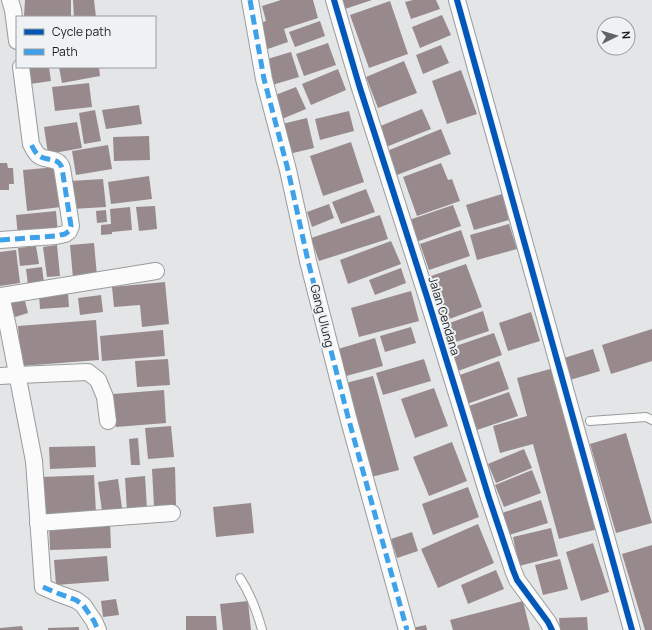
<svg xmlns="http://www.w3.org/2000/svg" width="652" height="630" font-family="Manrope,sans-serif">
<rect width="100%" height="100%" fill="#e3e5e7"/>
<g fill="#988a8c">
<polygon points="25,0 71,0 71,17 47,17 47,16 24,16"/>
<polygon points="73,0 94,0 96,17 74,17"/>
<polygon points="281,0 313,0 318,18 284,29 288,42 265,50 257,24 266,21 262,6"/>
<polygon points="342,0 372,0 345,9"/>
<polygon points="413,0 436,0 440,9 411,19 405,2"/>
<polygon points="390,1 408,54 369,68 350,15"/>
<polygon points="442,15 451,35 420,48 412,27"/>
<polygon points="320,21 325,36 295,47 289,32"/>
<polygon points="328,43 336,65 304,76 296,54"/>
<polygon points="441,45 449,63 423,74 416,55"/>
<polygon points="291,52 299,77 272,85 264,60"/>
<polygon points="404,61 417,93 378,108 366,77"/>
<polygon points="28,67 49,67 51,81 30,84"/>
<polygon points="59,67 99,67 100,76 62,83"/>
<polygon points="338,69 346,90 311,105 302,84"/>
<polygon points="461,70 477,114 447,124 432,81"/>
<polygon points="89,83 92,107 55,111 52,87"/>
<polygon points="296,87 306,109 282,119 273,96"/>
<polygon points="139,105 142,124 106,129 102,110"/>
<polygon points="422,109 431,129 386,147 378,127"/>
<polygon points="95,110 101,141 84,144 79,113"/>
<polygon points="349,111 354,131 320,140 315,119"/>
<polygon points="307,118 314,148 289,154 282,124"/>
<polygon points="77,122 82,148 48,154 44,127"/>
<polygon points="441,129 451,154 397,175 387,151"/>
<polygon points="149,136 150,160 114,161 113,137"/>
<polygon points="351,142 364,182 323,196 310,156"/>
<polygon points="108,145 112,169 76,175 72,151"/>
<polygon points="0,163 7,163 8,168 13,168 14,184 9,184 9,190 0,190"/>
<polygon points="441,163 448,180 452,179 460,201 417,216 403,177"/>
<polygon points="57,167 61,207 27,211 23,170"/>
<polygon points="149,176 152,199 111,204 108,182"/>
<polygon points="103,179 106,207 72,209 70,181"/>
<polygon points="366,189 375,212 341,224 332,202"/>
<polygon points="502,194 509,220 474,230 466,205"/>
<polygon points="329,204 334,218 312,227 307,212"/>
<polygon points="453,205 461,226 416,242 409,220"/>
<polygon points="155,206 157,229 139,231 136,207"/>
<polygon points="130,207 132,230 112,232 112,234 101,235 101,225 111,224 110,209"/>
<polygon points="106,210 107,222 97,223 96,211"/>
<polygon points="56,211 58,233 18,237 16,215"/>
<polygon points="380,215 388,239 319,261 311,238"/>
<polygon points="509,224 517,249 477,260 470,235"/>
<polygon points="461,230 470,256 429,270 420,244"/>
<polygon points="391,241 401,264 348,284 340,260"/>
<polygon points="94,243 97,276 73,278 70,245"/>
<polygon points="57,245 60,276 47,277 43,247"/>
<polygon points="36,246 39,264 20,266 18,248"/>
<polygon points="16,250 20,283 0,286 0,252"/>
<polygon points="466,264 482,307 444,321 428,277"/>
<polygon points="42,267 44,283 28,285 26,269"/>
<polygon points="401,268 406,283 375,295 369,280"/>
<polygon points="165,282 169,324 142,327 140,305 114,307 112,287"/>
<polygon points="411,291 419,321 359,337 351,308"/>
<polygon points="68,293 69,307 40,309 39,294"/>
<polygon points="101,295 103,312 80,315 78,298"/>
<polygon points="24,297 28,313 15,317 10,301"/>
<polygon points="483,311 489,331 450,344 444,325"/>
<polygon points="531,312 540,341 508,351 499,323"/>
<polygon points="96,320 99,360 21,366 18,326"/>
<polygon points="411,327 416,343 385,352 380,336"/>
<polygon points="652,329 652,361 611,374 602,345"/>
<polygon points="163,330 165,356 102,361 100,336"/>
<polygon points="494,333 502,355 458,371 450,348"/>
<polygon points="375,338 383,366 346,376 338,349"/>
<polygon points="593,349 600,371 570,380 564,358"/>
<polygon points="168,359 170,385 137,387 135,361"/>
<polygon points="424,359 431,381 383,395 376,373"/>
<polygon points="499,361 509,389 467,404 457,376"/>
<polygon points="554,368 598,529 559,539 533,444 500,453 493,426 527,416 517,378"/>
<polygon points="373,376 399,470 371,477 346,383"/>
<polygon points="434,388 448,426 415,438 401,399"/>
<polygon points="164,390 166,423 116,427 113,394"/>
<polygon points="509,392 518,416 477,430 469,406"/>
<polygon points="171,426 174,457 148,459 145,428"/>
<polygon points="626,433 652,523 616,533 590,444"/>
<polygon points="138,438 140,465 131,465 129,439"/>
<polygon points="452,442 467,481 429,496 413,457"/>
<polygon points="95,446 96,467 50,469 49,447"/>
<polygon points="524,449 532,468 496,483 488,464"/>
<polygon points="175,467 176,505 154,506 152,469"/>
<polygon points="532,470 541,493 504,507 495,485"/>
<polygon points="94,475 96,513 43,516 41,477"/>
<polygon points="145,476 147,509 127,511 125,478"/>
<polygon points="118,479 122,508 102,511 98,482"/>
<polygon points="468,487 479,517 433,535 422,504"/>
<polygon points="541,500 548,523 509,535 502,513"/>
<polygon points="251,503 254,533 216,537 213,507"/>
<polygon points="110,523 111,548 50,550 49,524"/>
<polygon points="478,524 494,563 438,588 421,549"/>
<polygon points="551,528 558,556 519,566 513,537"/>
<polygon points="412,532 418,551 397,558 391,539"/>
<polygon points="593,543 609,592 581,601 566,552"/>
<polygon points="652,545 652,630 645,630 622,554"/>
<polygon points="107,556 109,581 56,585 54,560"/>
<polygon points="560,559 568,589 543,595 535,565"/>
<polygon points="496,570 504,589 468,604 461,585"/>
<polygon points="116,599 119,615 103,617 101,601"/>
<polygon points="248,601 251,630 223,630 220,604"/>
<polygon points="523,601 530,630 453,630 450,620"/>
<polygon points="186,616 216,616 217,630 186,630"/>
<polygon points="587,617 588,630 560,630 559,618"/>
<polygon points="426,625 427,630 412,630 412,628"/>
<polygon points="22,626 23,630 0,630 0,628"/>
<polygon points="79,627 79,630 48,630 48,628"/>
</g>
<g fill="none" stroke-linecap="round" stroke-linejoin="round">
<g stroke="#999b9c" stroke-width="10">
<g id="service">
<polyline points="590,421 646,417 652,420"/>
<path d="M240,578C251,595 257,611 262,630"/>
</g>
</g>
<g stroke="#999b9c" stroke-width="18">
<g id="minor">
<polyline points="10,0 13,10 17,41"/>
<polyline points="250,0 264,79 288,170 308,261 348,417 407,630"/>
<polyline points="334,0 359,85 427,297 489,498 513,570 517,580 548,622 552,630"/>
<polyline points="457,0 632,630"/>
<path d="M0,240L56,236L65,234L69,231L71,226L62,168C58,156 46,162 38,155C35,152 33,148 31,144L21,67"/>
<polyline points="1,296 156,271"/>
<polyline points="0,297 1,296 8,327 34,461 43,587 57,593 76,600 83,605 94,621 98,630"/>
<polyline points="0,376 18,375 88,372 98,380 105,397 108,421"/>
<polyline points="38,523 172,513"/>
</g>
</g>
<use href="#service" stroke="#fbfbfb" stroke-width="8"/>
<use href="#minor" stroke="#fbfbfb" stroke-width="16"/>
<g stroke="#3da2ea" stroke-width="5" stroke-dasharray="10 5" stroke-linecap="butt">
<polyline points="250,0 264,79 288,170 308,261 348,417 407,630"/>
<path d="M0,240L56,236L65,234L69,231L71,226L62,168C58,156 46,162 38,155C35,152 33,148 31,144"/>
<polyline points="43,587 57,593 76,600 83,605 94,621 98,630"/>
</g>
<g stroke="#eff2f5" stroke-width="8">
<g id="cycleway">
<polyline points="334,0 359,85 427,297 489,498 513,570 517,580 548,622 552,630"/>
<polyline points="457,0 632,630"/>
</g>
</g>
<use href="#cycleway" stroke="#0057b8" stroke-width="6"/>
</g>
<g text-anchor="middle" stroke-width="4" stroke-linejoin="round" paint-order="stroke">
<g font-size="12" fill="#1a1b1c" stroke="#eff2f5">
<text transform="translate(322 316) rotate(76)" y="4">Gang Ulung</text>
<text transform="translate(444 316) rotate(73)" y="4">Jalan Cendana</text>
</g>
</g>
<rect x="16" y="16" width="140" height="52" fill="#eff2f5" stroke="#9a9c9e"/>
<rect x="24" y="29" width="20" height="6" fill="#0057b8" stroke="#9a9c9e"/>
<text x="52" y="36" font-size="12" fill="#1a1b1c">Cycle path</text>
<rect x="24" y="49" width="20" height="6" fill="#3da2ea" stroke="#9a9c9e"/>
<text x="52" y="56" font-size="12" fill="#1a1b1c">Path</text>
<g transform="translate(616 36) rotate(85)"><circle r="19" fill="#eff2f5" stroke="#9a9c9e"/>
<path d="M0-3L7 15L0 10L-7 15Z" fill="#606263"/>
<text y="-6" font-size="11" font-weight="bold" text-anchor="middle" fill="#1a1b1c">N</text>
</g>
</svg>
